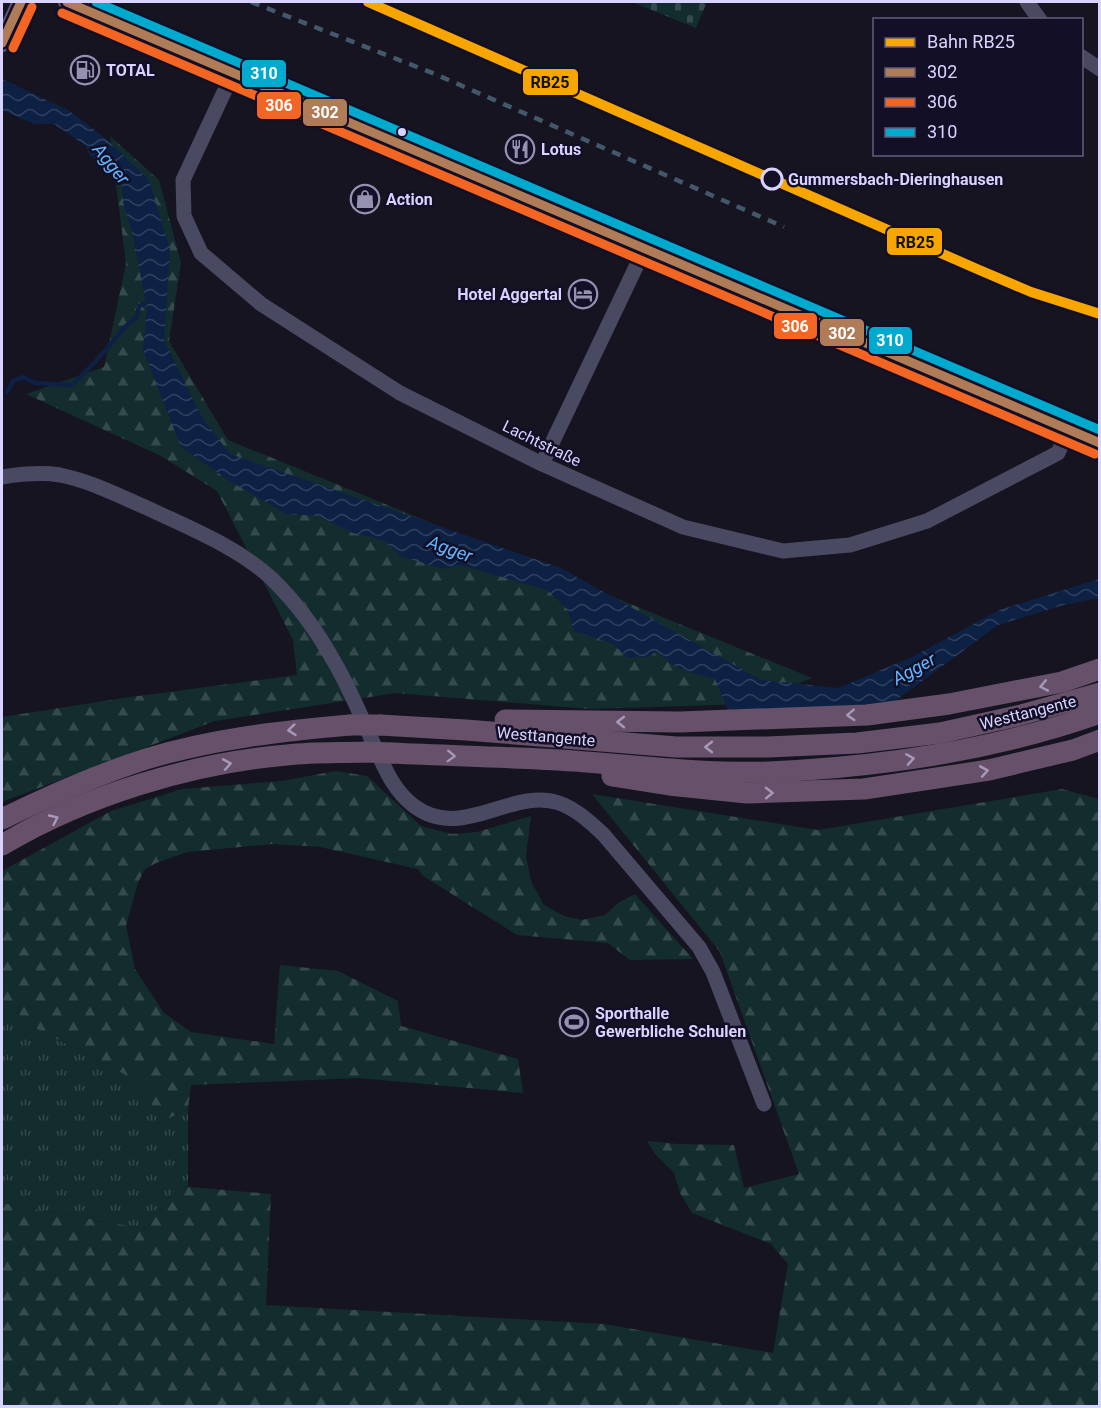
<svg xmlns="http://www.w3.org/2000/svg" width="1101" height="1408" font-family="Roboto,sans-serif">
<defs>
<pattern id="grass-tufts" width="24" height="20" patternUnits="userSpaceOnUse" patternTransform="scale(1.5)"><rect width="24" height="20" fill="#132c2d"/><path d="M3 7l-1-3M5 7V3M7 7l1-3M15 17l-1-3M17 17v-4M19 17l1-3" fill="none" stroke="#354a4c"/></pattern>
<pattern id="forest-firs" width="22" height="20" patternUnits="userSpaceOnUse" patternTransform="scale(1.5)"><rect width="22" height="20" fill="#132c2d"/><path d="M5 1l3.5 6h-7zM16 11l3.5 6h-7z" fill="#354a4c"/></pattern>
<pattern id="cemetery-stones" width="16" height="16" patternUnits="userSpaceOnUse" patternTransform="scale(1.5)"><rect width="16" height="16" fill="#132c2d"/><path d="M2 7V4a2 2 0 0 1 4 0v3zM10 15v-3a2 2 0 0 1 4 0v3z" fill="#354a4c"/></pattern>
<pattern id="water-waves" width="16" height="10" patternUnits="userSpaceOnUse" patternTransform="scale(1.5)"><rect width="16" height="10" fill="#0d2144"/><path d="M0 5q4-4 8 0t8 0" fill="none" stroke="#304060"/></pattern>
</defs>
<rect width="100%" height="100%" fill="#161421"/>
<polygon fill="url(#grass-tufts)" points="2,998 30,1025 146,1085 159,1123 188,1109 188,1187 178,1186 146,1229 2,1203"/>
<g fill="url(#forest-firs)">
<polygon points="110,136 159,180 181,263 169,341 228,440 812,678 748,704 590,709 396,693 215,721 2,802 2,717 123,698 297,675 293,640 217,491 161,456 26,394 104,367 126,264"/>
<polygon points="336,771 367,776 421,826 452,834 477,832 531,816 526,856 531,881 544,905 564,916 582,920 605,915 618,903 635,894 693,959 630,960 608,943 517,935 423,876 418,869 320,847 273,844 188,852 156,863 144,870 138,883 126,926 135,969 164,1013 191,1032 274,1044 280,965 338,971 398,1001 401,1026 518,1059 523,1093 359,1078 191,1085 188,1109 159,1123 145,1085 30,1025 2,998 2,871 111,811 182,789 281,781"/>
<polygon points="1062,789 1099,799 1099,1406 2,1406 2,1203 146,1229 178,1186 271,1194 266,1305 604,1324 773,1353 788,1264 771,1244 692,1213 680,1193 674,1173 655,1154 647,1141 678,1144 734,1145 744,1188 799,1174 720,952 592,794 818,830"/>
</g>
<polygon fill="url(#cemetery-stones)" points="632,2 707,2 696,28"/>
<path fill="url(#water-waves)" d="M2,79L68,110L104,137L149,180L170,250L164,340L201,416L230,454L561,568L761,680L838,688L912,657L999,610L1099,579V598L1060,606L998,625L887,707L728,710L715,679C692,673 672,669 657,651L649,657L628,658L613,644L574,631L567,609L547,590L460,565L444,569L402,557L383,540L353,533L319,516L287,514L231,482L181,447L143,350L147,309L132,232L123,202L122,185L104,163L90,156L86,146L54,124H34L2,110Z"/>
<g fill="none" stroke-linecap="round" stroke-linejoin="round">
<polyline stroke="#0d2144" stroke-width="4.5" points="7,392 13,381 23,377 35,383 72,385 96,361 126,326 137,317 139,306 150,301"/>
<g stroke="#4a4962" stroke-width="15">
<polyline points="1027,2 1040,20"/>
<polyline points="1082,57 1100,69"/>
<polyline points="233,73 183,180 184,216 201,253 261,304 400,393 542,464 683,527 783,551 850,545 927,521 1058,453 1068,430"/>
<polyline points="542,464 644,250"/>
<path d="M2,477C21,474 41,472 60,475C90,481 117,495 145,507C187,527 236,546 271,578C298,604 318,632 336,665C351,691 362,719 375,747C385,769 394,791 414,806C462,842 511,787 559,803C576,809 590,822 603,834L699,947L713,972L764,1104"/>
</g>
<g stroke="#5e5373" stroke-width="18">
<polyline points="67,2 1100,443"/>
<polyline points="2,43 21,2"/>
</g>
<g stroke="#67516a" stroke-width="21">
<polyline points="505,720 680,722 867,715 949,704 1062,682 1100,669"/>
<polyline points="380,725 466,730 676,747 768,747 857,743 940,733 1017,716 1100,693"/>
<path d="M392,753C453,756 514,757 574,761C639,766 704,774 769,772C882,767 993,751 1100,713"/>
<polyline points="612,776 669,785 747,793 864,789 989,770 1073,750 1100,740"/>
<path d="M2,819C49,796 96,775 146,759C212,739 281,731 350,725"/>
<path d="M2,845C84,796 191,763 287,755C313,752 339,753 365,752"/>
</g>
<polyline stroke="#43596b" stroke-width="4.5" stroke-dasharray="9 8" stroke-linecap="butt" points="251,2 435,74 784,227"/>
<g stroke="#67516a" stroke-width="21">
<polyline points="350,725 380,725"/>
<polyline points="365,752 392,753"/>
</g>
<g stroke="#130f26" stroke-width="14">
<g id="bus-1">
<polyline points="67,2 1100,443"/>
<polyline points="2,43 21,2"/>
</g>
</g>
<g stroke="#130f26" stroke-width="14">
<g id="bus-2">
<polyline points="62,13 1095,454"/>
<polyline points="13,48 32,7"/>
</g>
</g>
<g stroke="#130f26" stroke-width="14">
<polyline id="bus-3" points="96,2 1100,430"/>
</g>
<use href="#bus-1" stroke="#b07c57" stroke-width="9"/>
<use href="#bus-2" stroke="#f26522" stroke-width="9"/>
<use href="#bus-3" stroke="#00a9ce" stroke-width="9"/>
<g stroke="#130f26" stroke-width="15">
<polyline id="rail-1" points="368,2 977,269 1031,292 1100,314"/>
</g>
<use href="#rail-1" stroke="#f7a600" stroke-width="10"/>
</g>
<defs><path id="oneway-chevron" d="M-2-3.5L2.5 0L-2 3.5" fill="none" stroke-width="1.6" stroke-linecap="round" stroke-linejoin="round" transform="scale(1.5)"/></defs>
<g stroke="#a699bc">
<use href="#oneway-chevron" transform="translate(1044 686) rotate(169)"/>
<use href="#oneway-chevron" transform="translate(851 715) rotate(177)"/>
<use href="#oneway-chevron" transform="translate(621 722) rotate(-180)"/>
<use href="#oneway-chevron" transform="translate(292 730) rotate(174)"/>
<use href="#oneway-chevron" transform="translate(709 747) rotate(-180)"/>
<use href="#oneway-chevron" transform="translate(451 756) rotate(2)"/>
<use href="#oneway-chevron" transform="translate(910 759) rotate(-9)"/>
<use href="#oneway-chevron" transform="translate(227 764) rotate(-10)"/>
<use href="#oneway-chevron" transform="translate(984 771) rotate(-10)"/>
<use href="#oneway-chevron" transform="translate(769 793) rotate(-1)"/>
<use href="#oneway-chevron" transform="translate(54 819) rotate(-25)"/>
</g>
<defs>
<g id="fuel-ring" transform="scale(1.5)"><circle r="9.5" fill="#130f26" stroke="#9591b1" stroke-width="1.5"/><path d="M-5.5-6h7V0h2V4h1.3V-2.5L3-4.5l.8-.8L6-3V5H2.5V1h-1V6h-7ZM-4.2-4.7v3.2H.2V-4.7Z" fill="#9591b1"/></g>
<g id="restaurant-ring" transform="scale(1.5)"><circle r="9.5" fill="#130f26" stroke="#9591b1" stroke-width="1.5"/><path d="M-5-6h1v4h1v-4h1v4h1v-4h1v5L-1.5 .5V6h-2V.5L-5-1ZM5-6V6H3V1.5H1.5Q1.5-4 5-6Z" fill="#9591b1"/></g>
<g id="shop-ring" transform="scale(1.5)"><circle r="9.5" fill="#130f26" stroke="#9591b1" stroke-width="1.5"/><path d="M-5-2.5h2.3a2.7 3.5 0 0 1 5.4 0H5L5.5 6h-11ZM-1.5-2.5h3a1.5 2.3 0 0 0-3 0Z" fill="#9591b1"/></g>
<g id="hotel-ring" transform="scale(1.5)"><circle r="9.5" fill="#130f26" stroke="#9591b1" stroke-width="1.5"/><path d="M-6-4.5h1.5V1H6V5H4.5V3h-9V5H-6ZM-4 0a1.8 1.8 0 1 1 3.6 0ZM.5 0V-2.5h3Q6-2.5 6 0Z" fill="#9591b1"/></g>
<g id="stadium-ring" transform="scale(1.5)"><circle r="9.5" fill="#130f26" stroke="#9591b1" stroke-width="1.5"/><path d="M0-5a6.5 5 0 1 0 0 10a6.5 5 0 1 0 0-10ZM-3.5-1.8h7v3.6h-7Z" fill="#9591b1"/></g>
</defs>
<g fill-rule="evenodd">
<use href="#fuel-ring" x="85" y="70"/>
<use href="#restaurant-ring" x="520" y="149"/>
<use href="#shop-ring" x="365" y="199"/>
<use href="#hotel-ring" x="583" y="294"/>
<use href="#stadium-ring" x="574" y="1022"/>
</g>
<circle fill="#d9d4ff" stroke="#130f26" stroke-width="2" cx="402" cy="132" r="5"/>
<circle fill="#130f26" stroke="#d9d4ff" stroke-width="3" cx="772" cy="179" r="10"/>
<g text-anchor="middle" stroke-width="5" stroke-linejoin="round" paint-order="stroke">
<g font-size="16" font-weight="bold" fill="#d9d4ff" stroke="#130f26" text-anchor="start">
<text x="106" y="76">TOTAL</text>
<text x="541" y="155">Lotus</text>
<text x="386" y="205">Action</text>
<text x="562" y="300" text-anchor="end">Hotel Aggertal</text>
<text x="595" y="1019">Sporthalle<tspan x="595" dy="18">Gewerbliche Schulen</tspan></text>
</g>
<g font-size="16" font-weight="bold" fill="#d9d4ff" stroke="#130f26" text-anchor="start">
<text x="788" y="185">Gummersbach-Dieringhausen</text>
</g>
<g font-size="16" fill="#d9d4ff" stroke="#130f26">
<text transform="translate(542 443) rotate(26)" y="6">Lachtstraße</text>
<text transform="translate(1028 712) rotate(-14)" y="6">Westtangente</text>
<text transform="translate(546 736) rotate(5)" y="6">Westtangente</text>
</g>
<g font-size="18" font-style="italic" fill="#62b6ff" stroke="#130f26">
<text transform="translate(111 164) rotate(51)" y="6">Agger</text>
<text transform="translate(450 549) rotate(20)" y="6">Agger</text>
<text transform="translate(914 669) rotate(-29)" y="6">Agger</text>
</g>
</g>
<g stroke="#130f26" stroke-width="2">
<rect x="241" y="59" width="46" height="29" rx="6" fill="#00a9ce"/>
<rect x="522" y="68" width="57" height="28" rx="6" fill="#f7a600"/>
<rect x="256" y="91" width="46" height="29" rx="6" fill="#f26522"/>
<rect x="302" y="98" width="46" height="29" rx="6" fill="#b07c57"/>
<rect x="886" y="227" width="57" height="29" rx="6" fill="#f7a600"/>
<rect x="773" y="312" width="45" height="28" rx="6" fill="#f26522"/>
<rect x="819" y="318" width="46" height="29" rx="6" fill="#b07c57"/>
<rect x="868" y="326" width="45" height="29" rx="6" fill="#00a9ce"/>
</g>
<g font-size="16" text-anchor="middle" font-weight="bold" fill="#fff">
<text x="264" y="79">310</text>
<text x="279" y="111">306</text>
<text x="325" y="118">302</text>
<text x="795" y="332">306</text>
<text x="842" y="339">302</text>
<text x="890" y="346">310</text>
</g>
<g font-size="16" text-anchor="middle" font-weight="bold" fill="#111">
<text x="550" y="88">RB25</text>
<text x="915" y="248">RB25</text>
</g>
<rect width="1101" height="1408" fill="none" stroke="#d9d4ff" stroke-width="6"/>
<rect x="873" y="18" width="210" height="138" fill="#130f26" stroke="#625e7d" stroke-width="1.5"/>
<rect x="885" y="38" width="30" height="9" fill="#f7a600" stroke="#625e7d" stroke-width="1.5"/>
<text x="927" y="48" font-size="18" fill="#d9d4ff">Bahn RB25</text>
<rect x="885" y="68" width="30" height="9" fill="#b07c57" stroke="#625e7d" stroke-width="1.5"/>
<text x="927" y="78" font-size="18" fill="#d9d4ff">302</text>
<rect x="885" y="98" width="30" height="9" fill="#f26522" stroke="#625e7d" stroke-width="1.5"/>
<text x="927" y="108" font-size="18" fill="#d9d4ff">306</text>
<rect x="885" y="128" width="30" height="9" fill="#00a9ce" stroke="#625e7d" stroke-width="1.5"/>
<text x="927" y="138" font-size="18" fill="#d9d4ff">310</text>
</svg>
